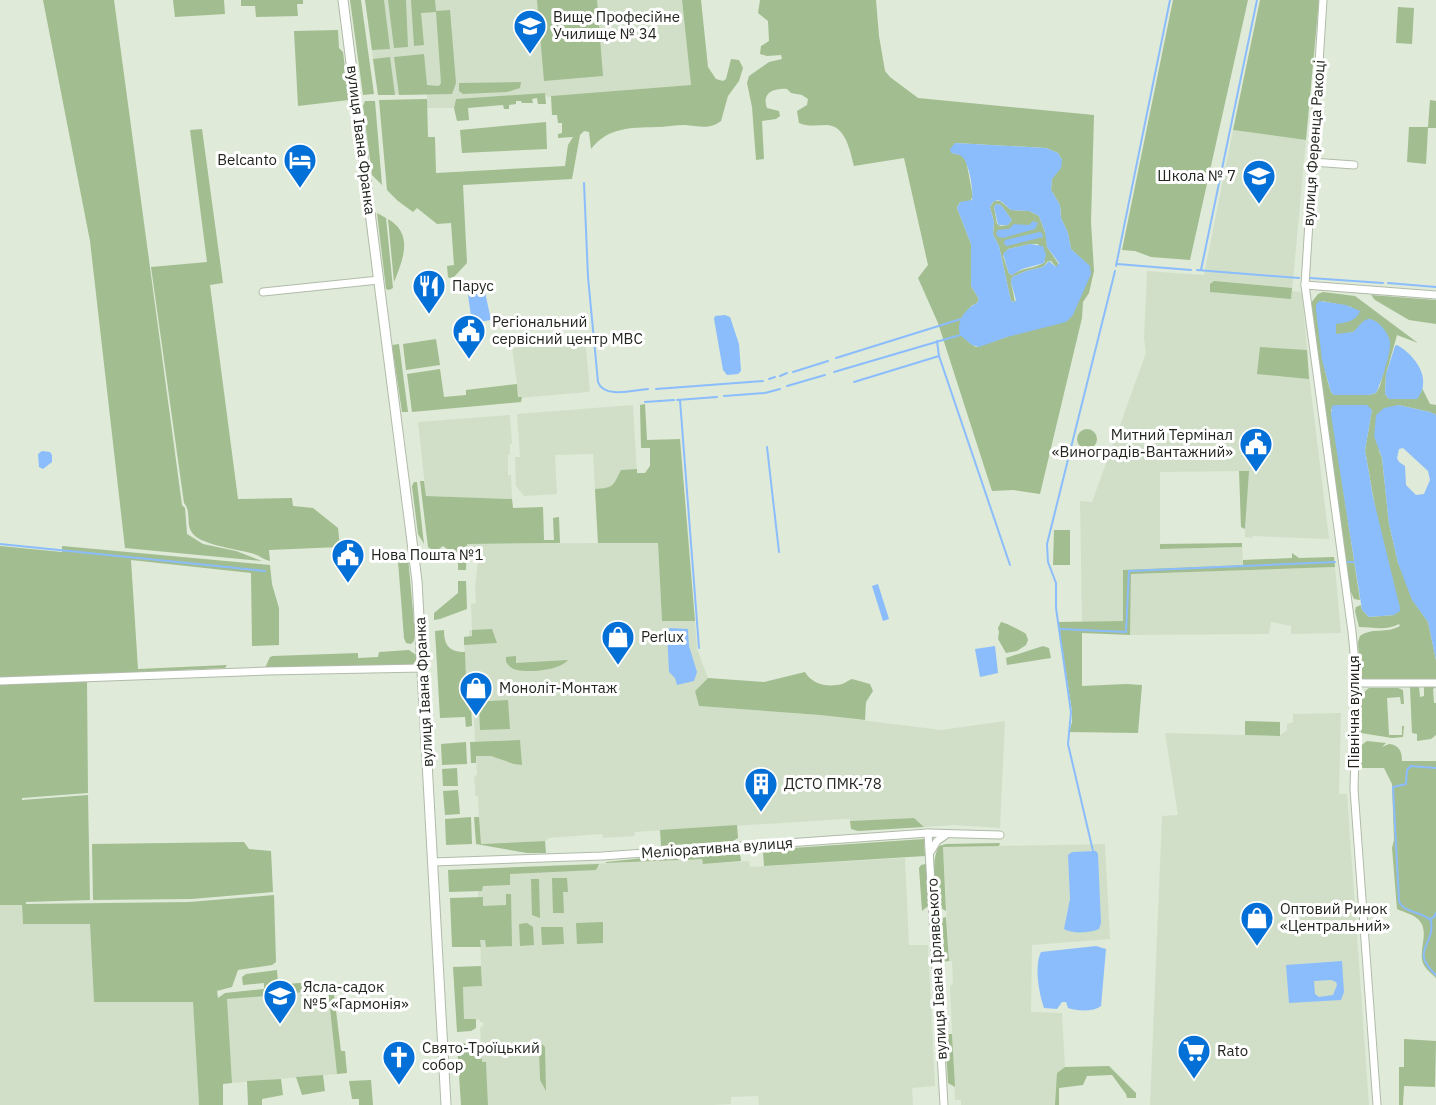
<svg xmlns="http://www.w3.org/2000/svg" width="1436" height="1105" font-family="'IBM Plex Sans',sans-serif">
<rect width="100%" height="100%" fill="#dfead8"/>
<g fill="#d1dfc8">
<polygon points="365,0 682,0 691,85 547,97 544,93 456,99 454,108 427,108 427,94 378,95"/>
<polygon points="1233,130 1306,140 1292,291 1302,292 1310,383 1329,539 1253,536 1252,538 1245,537 1248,471 1160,472 1160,549 1242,547 1243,565 1123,570 1123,621 1082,622 1080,501 1092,502 1146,353 1144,339 1147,271 1204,275"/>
<polygon points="585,338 590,390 588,392 519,398 512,348"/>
<polygon points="633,405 641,543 658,543 662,621 695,621 697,649 708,678 695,691 699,706 820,715 941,730 1005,721 1000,828 954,825 924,827 914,818 850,821 849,819 845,819 635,832 634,836 603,838 602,834 549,838 545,841 480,844 478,796 475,796 475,787 474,776 477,775 473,703 467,703 464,637 469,636 469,630 472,630 471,604 476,603 475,589 478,559 466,558 466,544 598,543 593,454 555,455 557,494 524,496 516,486 515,457 520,457 517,414"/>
<polygon points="510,415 512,444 510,444 510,455 508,455 508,475 511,475 512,499 426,496 418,422"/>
<polygon points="1335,567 1341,633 1291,634 1291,626 1271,622 1269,634 1130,635 1131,574"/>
<polygon points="1341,713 1339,794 1347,794 1369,1105 1150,1105 1162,816 1178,815 1165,733 1279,736 1287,730 1287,724 1293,722 1293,714"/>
<polygon points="1105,844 1110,939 1032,945 1031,1012 1062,1013 1065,1067 1057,1073 1057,1105 961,1105 961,1100 955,1100 950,986 953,984 952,961 949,961 943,847"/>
<polygon points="905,858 909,945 928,945 935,1086 912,1088 913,1105 759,1105 758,1096 731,1097 731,1104 714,1105 488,1105 486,1063 482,1062 480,1028 483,1026 483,1022 480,1022 479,1019 464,1020 463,987 482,986 477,869 702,859 703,864 749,861 750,867"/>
<polygon points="0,905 22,905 23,924 90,924 94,1002 193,1002 199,1105 0,1105"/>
<polygon points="328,990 337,1074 232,1083 226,999"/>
</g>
<g fill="#a2bd90" fill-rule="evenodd">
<polygon points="43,0 114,0 182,505 185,508 187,534 203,544 236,551 262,561 125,548 90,241"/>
<polygon points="173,0 224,0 225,14 175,17"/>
<polygon points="241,0 303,0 303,4 297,4 298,16 256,17 255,6 241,6"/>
<polygon points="350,0 361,0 374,94 363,95"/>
<polygon points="365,0 384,0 390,49 372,50"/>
<polygon points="388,0 406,0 408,47 394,48"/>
<polygon points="411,0 435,0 436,11 450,10 456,83 452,94 399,95 394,57 424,54 427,85 439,86 441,83 436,12 421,13 424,45 414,46"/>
<polygon points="537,0 597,0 603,76 544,81"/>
<path d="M682,0H701L708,67L716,79L723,81L726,79L731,59L739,60L743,68L739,81L728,96L721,121C710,130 698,126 685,125C675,125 665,127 656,127C630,128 608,127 591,149L589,132L584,131L580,135L572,179L463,185L467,263L452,279L448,277L447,266L454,265L451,223L437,224L417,208L413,212L398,201L387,190L379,100L427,99L428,137H435L436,173L565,166L568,145L573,137L558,138V134L562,133V123H558L557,115H552L551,96L691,85Z"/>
<path d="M760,0H876L879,36L885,71L890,77L918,98L1094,115L1091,222L1094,271L1089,293L1083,302L1082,318L1040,494L1013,490L992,491L938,323L918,278L928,265L904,158L854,166C850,151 846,126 827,125C818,125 808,127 799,123L797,111L807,105L808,99L802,95L791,93L787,89C775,88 761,92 767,108L779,111L780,116L776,119L762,121L764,159L756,160L752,107L747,83L749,76L769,62L782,59L781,55L767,56L760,54L761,46L769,41L768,21L758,13ZM955,143L1046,148L1058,153L1062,160L1052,179L1051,190L1060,205L1061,218L1068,233L1071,249L1086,263L1007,337L976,347L968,342L971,306L977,303L979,299L971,286V244L957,208L960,202H969L973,197L966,160L961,155L951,153Z"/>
<polygon points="1173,0 1248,0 1190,260 1151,257 1135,251 1122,250"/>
<polygon points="1260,0 1319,0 1306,140 1233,130"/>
<polygon points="1398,7 1414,8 1412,44 1396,43"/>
<polygon points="338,30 339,48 343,52 349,100 298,106 294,31"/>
<polygon points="390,57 395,95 378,95 373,59"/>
<polygon points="521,82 520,88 507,92 463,94 459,91 459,83"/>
<polygon points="545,93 546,104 538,104 537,98 532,99 533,103 522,103 521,101 516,101 516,104 509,105 509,109 504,109 503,105 468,108 469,120 457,121 454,108 456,99"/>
<polygon points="1430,100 1436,101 1436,128 1428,128 1426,164 1407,162 1409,127 1428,127"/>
<polygon points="365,101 375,101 382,185 372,175 363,106"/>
<polygon points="546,122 547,149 462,153 460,130"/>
<path d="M202,129L223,283L210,285L238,499L292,498L293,506L313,508L338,528L340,547L269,550L270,561C265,560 261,557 257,555C241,549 203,546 193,534C185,525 192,512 184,503L151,267L207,262L190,130Z"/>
<path d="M994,201H1000L1011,210L1029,211L1039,216L1046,235L1047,247L1058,263V267H1056L1051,261H1048L1043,267L1026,271L1012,277L1011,282L1015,302L1011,301L999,246L993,234L994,222L990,207ZM996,204L1001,205L1012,220L1008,225L1000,226L997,224L994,207ZM1030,244H1038L1045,262C1035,269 1023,267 1012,275L1009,274L1003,256L1008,249Z"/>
<polygon points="377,213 386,218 393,288 389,290 386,289"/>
<path d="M388,219C414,234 403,260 394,282Z"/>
<polygon points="1214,281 1292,288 1291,299 1210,292 1210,284"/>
<path d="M1323,292L1355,296L1418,343L1397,335L1386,374L1385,394L1389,399L1421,393L1422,388L1430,404L1436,405V415L1430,412L1398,405L1379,451L1382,458L1389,524L1398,563L1419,609L1428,622L1436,660V681L1360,679L1358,642L1360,636C1372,627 1387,634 1400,626L1399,624C1386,631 1373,627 1359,627L1355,611L1356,607L1361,605L1362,610L1369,617L1394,615L1365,450L1372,410L1331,409L1360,600L1354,599L1350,590L1311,303L1318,294ZM1322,301L1352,307L1336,324V335L1353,332L1369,319L1379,324L1390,344L1380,386L1376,393L1369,395H1334L1331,392C1320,359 1321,334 1322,301Z"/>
<polygon points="1371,295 1436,300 1436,324 1409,320 1375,300"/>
<polygon points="436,339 440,365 406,370 403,344"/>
<polygon points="399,344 408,412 402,412 392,345"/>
<polygon points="1260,347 1307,350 1309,379 1257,374"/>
<polygon points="440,369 444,397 466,395 466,390 517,384 518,397 522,397 521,402 412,412 407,374"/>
<path d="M645,404L647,440L680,439L695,621H662L658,543H598L595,489C614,488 613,486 621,470L637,469V473H645L650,466V448H641L640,405Z"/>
<circle cx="1087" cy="439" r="10"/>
<polygon points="1239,471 1249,471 1245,529 1241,527"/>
<polygon points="420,481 424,481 426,496 512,499 513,508 543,507 544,540 554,540 553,518 559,517 560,543 467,544 466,570 458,570 458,557 443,546 435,552 428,547"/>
<polygon points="414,482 417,482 424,544 418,534 412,486"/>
<polygon points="1054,530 1070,530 1070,565 1053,565"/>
<polygon points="1242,543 1242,547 1160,549 1160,544"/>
<polygon points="0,546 62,552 62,546 270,565 272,584 279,608 279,645 252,646 251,573 131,560 138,669 227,665 225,668 0,678"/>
<polygon points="1292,553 1299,558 1334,557 1335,567 1131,574 1130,635 1082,633 1082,686 1126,684 1142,685 1138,733 1069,732 1072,722 1072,711 1058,622 1123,621 1123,570 1243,565 1243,560 1292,558"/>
<polygon points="404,555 408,557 415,634 414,641 411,644 406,643 404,638 398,561 399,558"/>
<polygon points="458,581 466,581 467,609 440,619 434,620 434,613 458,593"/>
<path d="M1001,622C1004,622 1022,631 1026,634L1028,640L1026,645L1017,651L1006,653L998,639L999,632L998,628Z"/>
<polygon points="492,629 497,643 464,645 464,637 472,636 472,630"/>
<path d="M444,630C444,645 449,652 465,652L467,702H471L472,726L466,727L465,717L440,718L435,631Z"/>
<polygon points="1043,646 1049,648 1051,658 1007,665 1006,658"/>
<polygon points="409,650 416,655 416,662 414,665 265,668 270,657 273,656 358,653 358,658 378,657 379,652"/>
<path d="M516,656V663L568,660C560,670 530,673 517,670C512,669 509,666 506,662V657Z"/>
<path d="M805,672C811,683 825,687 837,685C843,685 847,681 852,679L870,684L873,691L866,702L865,720L820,715L699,706L695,691L708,678L764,682Z"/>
<polygon points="87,680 88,793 22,798 22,800 88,795 90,900 26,902 26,904 189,902 274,895 276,962 272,965 238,970 232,987 217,991 218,998 225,993 264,989 264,983 243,985 242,977 246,974 277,970 279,995 227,999 232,1083 223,1084 223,1105 199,1105 193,1002 94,1002 90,924 23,924 22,905 0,905 0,684"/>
<polygon points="1410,687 1419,687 1420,697 1424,696 1424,687 1436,687 1433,689 1434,703 1436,703 1436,735 1431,739 1417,741 1417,734 1412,733"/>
<path d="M1369,688H1398L1403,690L1404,704H1401L1400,697L1387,698L1389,735H1402V726H1404L1403,737L1392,738L1361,733C1360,721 1357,695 1369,688Z"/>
<polygon points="508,700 510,729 480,730 479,706 473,706 473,702"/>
<polygon points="1245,721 1280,722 1280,736 1245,735"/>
<polygon points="520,740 522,765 514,764 491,756 476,756 476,763 471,763 470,742"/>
<path d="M1367,741L1386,743L1382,747L1389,744C1399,745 1402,751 1402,761H1436V978C1432,974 1425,969 1423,963C1418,950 1430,932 1419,920C1414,915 1404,912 1397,909L1392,848L1394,840L1392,784L1384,768H1363L1359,766V747Z"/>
<polygon points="466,742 467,764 442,765 441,744"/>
<polygon points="457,768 458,786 443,786 442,769"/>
<polygon points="458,790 460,814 445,815 443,791"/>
<polygon points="471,817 472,844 446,845 445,819"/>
<polygon points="474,817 479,817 481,844 545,841 546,853 527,853 476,844"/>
<polygon points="914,818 924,827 858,831 851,829 850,821"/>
<polygon points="737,825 738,838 733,841 661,846 660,830"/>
<polygon points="924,839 925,856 764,866 763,850"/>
<polygon points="244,842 249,849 271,851 273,892 192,899 93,900 92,844"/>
<path d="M1000,843L999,846L943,847L946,911L941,908C933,897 931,858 939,846L946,844Z"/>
<polygon points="733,851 740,854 741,861 703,864 702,859 685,860 689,854"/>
<polygon points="673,855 679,860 606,863 606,862"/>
<polygon points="599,864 596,870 510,874 510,885 483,886 482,891 449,892 448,870"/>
<polygon points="926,864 928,906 922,911 919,868 921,865"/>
<polygon points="552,878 567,878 568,892 563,892 564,913 553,913"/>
<polygon points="531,879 539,879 540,918 532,915"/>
<polygon points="506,894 511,894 512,946 486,947 485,940 480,940 481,947 452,947 450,898 483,897 483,906 506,905"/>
<polygon points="946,917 949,961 940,962 938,925 940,919"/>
<polygon points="603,922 603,943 577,944 576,923"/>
<polygon points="527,923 533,927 534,945 520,946 519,924"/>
<polygon points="541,927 563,927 564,944 542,945"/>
<polygon points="481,966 482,986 463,987 464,1019 476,1019 476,1028 471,1031 457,1032 453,967"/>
<polygon points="327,981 331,982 333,986 341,1051 345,1051 347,1073 337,1074 328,990 283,994 283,986 286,984"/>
<polygon points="945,1034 952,1034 955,1087 948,1083"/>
<polygon points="1404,1039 1436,1041 1435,1087 1404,1086 1403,1105 1399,1105 1399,1067 1404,1067"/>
<polygon points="481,1042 482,1062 486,1062 488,1105 461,1105 457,1044"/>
<polygon points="542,1044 545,1047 546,1091 540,1080 539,1047"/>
<polygon points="1109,1066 1136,1093 1136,1098 1127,1098 1126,1094 1112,1075 1087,1076 1083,1085 1059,1088 1059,1105 1055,1105 1057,1073 1065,1067"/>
<polygon points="323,1075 325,1091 302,1095 296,1077"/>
<polygon points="281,1079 283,1095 262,1099 262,1105 248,1105 247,1081"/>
<polygon points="371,1080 373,1105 359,1105 359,1099 352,1099 349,1081"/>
</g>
<g fill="#8bbdfc" fill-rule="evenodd">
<path d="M955,143L1046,148L1058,153L1062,160L1061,168L1052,179L1051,190L1060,205L1061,218L1068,233L1071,249L1090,266L1091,274L1073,315L1066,322L1007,337L979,347L972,345L960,335C956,321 965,309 977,303L979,299L971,286V244L957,208L960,202L972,200C974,192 969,160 961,156C961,155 952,153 951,153L950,149ZM998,200L1002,202L1011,210L1029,211L1039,216L1045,232L1047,247L1059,263L1056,267L1049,261L1043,267L1026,271L1012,277L1011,282L1016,300L1014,302L1011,301L999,246L993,234L994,222L990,207L993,202Z"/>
<polygon points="996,204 1001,205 1012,220 1008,225 998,225 994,207"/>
<polygon points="1033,221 1038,223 1035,229 1003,238 998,237 996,234 998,230 1009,229 1014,224 1029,225"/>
<polygon points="1039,232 1042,233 1043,237 1007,246 1004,244 1005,240"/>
<polygon points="1030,244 1043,246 1046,255 1044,263 1022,269 1012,275 1009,274 1003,254 1008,249"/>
<polygon points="485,292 491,320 472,323 468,295"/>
<path d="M1319,301L1346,305L1360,311C1357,321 1345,323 1336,324V334L1353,332C1358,328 1361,321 1368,319C1377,318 1389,333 1390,342C1391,353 1381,383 1376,393L1369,395H1334L1331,392L1322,360L1316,310V305Z"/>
<polygon points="725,315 730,317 739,344 741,371 738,374 727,375 723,370 714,319 715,316"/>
<path d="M1397,345C1415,355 1433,379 1417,399H1389L1385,394L1386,374L1395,346Z"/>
<polygon points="1336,405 1367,405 1372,410 1365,450 1373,497 1400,608 1400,611 1394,615 1369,617 1362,610 1331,415 1332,406"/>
<path d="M1398,405L1430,412L1436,415V660L1428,622L1412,600L1398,563L1389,524L1382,458L1374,436L1376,415L1384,408ZM1403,448L1428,471L1430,480L1424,494L1416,495L1406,485L1405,466L1399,462L1397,458L1399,449Z"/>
<polygon points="42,451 50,452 52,455 52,462 43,469 39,467 38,454"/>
<polygon points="878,584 889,619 883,621 872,586"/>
<polygon points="670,628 688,629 689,646 697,672 694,681 677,685 675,678 669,672 667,632"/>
<polygon points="995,646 998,673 980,677 975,649"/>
<path d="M1072,852L1096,851L1098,854L1101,923L1099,929C1090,933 1072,934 1064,929L1070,899L1068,855Z"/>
<path d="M1096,946L1106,949L1101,1006C1094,1012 1077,1011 1068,1008L1066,1002H1062L1057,1009L1044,1008C1039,993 1034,966 1041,952Z"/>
<path d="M1342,961L1344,992L1341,1000L1289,1003L1286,965ZM1331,980L1336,982L1337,985L1333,995L1319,997L1315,994L1314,981Z"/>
</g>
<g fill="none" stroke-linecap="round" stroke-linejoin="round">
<g stroke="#8bbdfc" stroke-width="2">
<path d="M584,183L588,277L598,382C604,399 634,390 648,389"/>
<polyline points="1117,264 1191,270"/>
<polyline points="1116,266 1170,0"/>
<polyline points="1197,270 1299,278"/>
<polyline points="1201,270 1257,0"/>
<polyline points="1310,278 1383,283"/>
<polyline points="1388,283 1436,287"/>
<polyline points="937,341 939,356 1010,565"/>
<polyline points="836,358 961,319"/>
<polyline points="793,372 828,361"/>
<polyline points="834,372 960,335"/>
<polyline points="780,376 787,373"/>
<polyline points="769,379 775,377"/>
<polyline points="854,382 939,356"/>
<polyline points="787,386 825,375"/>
<polyline points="656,389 763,381"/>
<polyline points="724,396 765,393 780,389"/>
<polyline points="677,400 717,397"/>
<polyline points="680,400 699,648"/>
<polyline points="645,402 674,400"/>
<polyline points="767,447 779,552"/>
<polyline points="0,544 265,571"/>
<polyline points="1346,562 1354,562"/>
<polyline points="1060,629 1126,632 1129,571 1335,562"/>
<path d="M1436,768L1411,766L1407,770L1406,784L1393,787L1399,901C1404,914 1423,911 1431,921C1435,947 1409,950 1436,975"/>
<polyline points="1093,851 1068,744 1071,712 1056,608 1056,583 1048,562 1047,544 1115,271"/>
<polyline points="1430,919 1434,917 1436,913"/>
</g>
<g stroke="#b1bbaa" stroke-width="9">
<g id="minor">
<polyline points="1323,0 1305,285 1352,632 1357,683 1354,789 1377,1105"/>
<polyline points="1312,162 1354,165"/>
<polyline points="1305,285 1436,295"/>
<polyline points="263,292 379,280"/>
<polyline points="0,681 267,671 423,668"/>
<polyline points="1357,683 1436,683"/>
<polyline points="928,833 944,1105"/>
<polyline points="931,851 937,841 947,834"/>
<polyline points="433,862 602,856 928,833 1000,835"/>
</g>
</g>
<g stroke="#b1bbaa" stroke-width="11">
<polyline id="major" points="343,0 417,581 446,1105"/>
</g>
<use href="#minor" stroke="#fff" stroke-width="7"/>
<use href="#major" stroke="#fff" stroke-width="9"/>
</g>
<defs>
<g id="university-pin" transform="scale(1.725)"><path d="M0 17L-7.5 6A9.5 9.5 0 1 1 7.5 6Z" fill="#0370d8" stroke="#fff"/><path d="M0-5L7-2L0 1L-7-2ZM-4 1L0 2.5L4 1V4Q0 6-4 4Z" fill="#fff"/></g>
<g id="hotel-pin" transform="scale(1.725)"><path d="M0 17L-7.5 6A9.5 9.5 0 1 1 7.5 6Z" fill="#0370d8" stroke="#fff"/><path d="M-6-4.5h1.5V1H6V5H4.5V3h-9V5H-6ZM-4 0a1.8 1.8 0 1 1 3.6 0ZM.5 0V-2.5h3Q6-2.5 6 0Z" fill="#fff"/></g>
<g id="school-pin" transform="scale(1.725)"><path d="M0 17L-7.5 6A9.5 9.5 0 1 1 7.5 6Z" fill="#0370d8" stroke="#fff"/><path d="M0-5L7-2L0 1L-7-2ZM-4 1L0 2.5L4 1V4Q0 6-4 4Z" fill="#fff"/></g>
<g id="restaurant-pin" transform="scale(1.725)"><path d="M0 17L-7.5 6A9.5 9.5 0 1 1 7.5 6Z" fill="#0370d8" stroke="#fff"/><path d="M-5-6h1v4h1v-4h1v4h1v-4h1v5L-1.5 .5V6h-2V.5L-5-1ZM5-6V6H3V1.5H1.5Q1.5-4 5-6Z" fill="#fff"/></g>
<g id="civic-pin" transform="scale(1.725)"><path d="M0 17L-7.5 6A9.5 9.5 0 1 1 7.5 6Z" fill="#0370d8" stroke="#fff"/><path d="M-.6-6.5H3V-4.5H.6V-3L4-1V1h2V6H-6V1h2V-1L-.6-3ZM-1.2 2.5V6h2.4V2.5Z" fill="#fff"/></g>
<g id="shop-pin" transform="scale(1.725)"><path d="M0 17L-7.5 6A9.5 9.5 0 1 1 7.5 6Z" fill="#0370d8" stroke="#fff"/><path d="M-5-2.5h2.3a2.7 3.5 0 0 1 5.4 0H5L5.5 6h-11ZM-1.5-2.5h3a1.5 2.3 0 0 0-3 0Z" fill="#fff"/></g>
<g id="building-pin" transform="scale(1.725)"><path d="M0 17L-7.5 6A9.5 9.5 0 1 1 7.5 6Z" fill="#0370d8" stroke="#fff"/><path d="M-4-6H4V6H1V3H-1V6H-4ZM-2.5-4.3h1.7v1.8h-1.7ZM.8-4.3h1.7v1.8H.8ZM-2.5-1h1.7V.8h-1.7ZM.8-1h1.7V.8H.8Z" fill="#fff"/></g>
<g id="supermarket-pin" transform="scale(1.725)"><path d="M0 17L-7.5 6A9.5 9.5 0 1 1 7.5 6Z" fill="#0370d8" stroke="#fff"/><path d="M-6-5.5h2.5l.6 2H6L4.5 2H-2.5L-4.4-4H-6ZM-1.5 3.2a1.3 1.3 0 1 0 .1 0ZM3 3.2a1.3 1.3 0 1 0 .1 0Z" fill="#fff"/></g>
<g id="church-pin" transform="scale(1.725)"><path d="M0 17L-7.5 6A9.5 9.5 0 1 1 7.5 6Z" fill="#0370d8" stroke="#fff"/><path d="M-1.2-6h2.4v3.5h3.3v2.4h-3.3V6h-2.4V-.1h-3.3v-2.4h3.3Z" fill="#fff"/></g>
</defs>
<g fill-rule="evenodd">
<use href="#university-pin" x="530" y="26"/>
<use href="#hotel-pin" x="300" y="160"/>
<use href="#school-pin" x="1259" y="176"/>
<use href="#restaurant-pin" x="429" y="286"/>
<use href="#civic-pin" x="469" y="331"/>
<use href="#civic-pin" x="1256" y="444"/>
<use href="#civic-pin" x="348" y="555"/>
<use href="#shop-pin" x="618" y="637"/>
<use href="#shop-pin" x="476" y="688"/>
<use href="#building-pin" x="761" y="784"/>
<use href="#shop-pin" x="1257" y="918"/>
<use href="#school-pin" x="280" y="996"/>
<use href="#supermarket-pin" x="1194" y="1051"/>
<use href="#church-pin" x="399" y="1057"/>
</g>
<g text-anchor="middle" stroke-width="6" stroke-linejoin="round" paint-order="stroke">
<g font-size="15" fill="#22261f" stroke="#fff" text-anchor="start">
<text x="553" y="22">Вище Професійне<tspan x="553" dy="17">Училище № 34</tspan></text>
<text x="277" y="165" text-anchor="end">Belcanto</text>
<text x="1236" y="181" text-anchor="end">Школа № 7</text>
<text x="452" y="291">Парус</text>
<text x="492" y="327">Регіональний<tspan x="492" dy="17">сервісний центр МВС</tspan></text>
<text x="1233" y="440" text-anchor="end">Митний Термінал<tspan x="1233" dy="17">«Виноградів-Вантажний»</tspan></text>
<text x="371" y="560">Нова Пошта №1</text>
<text x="641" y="642">Perlux</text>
<text x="499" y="693">Моноліт-Монтаж</text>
<text x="784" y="789">ДСТО ПМК-78</text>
<text x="1280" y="914">Оптовий Ринок<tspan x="1280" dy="17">«Центральний»</tspan></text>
<text x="303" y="992">Ясла-садок<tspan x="303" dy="17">№5 «Гармонія»</tspan></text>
<text x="422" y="1053">Свято-Троїцький<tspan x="422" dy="17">собор</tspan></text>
<text x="1217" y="1056">Rato</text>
</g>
<g font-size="15" fill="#22261f" stroke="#fff">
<text transform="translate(361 140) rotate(83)" y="5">вулиця Івана Франка</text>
<text transform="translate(1314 143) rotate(-86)" y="5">вулиця Ференца Ракоці</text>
<text transform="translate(424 692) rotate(-93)" y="5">вулиця Івана Франка</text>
<text transform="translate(1354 712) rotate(-90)" y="5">Північна вулиця</text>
<text transform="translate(717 848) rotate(-4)" y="5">Меліоративна вулиця</text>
<text transform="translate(937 969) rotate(-93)" y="5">вулиця Івана Ірлявського</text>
</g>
</g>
</svg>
